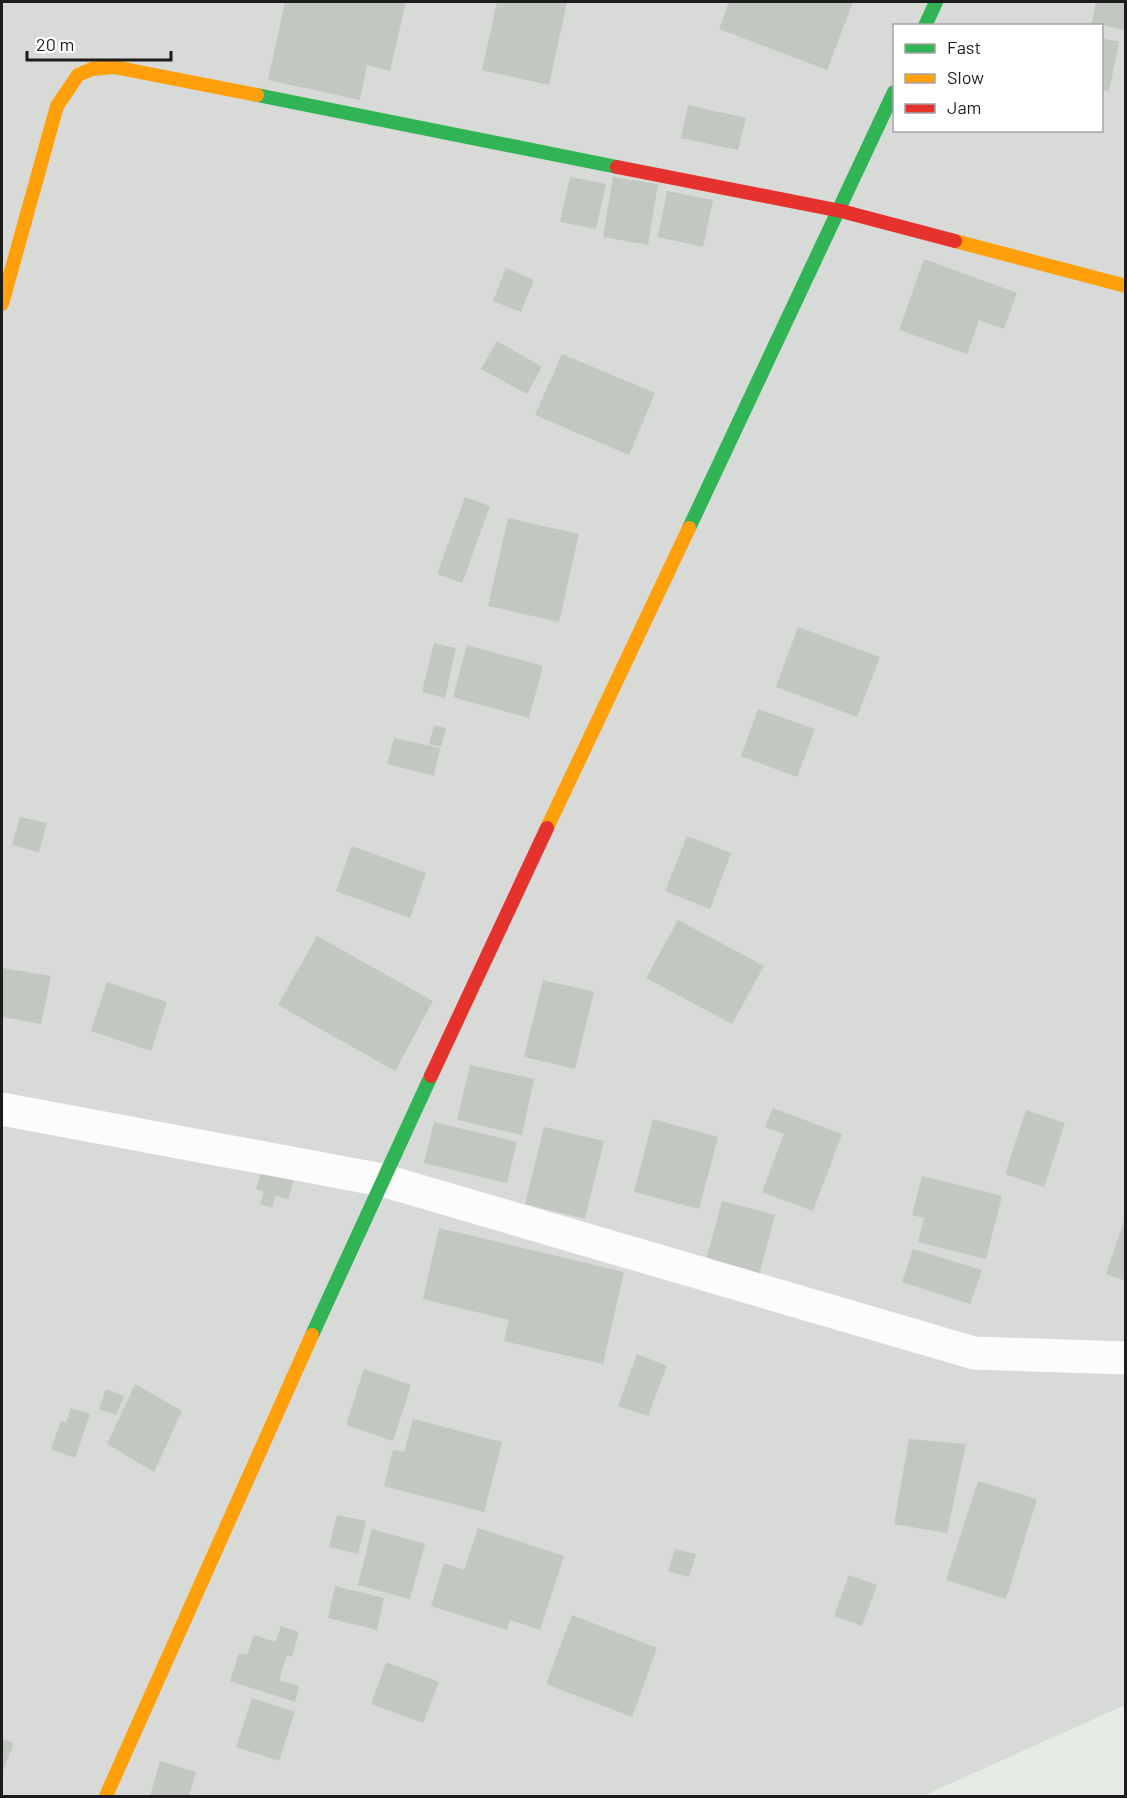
<svg xmlns="http://www.w3.org/2000/svg" width="1127" height="1798" font-family="Barlow,sans-serif">
<rect width="100%" height="100%" fill="#e5ebe5"/>
<path fill="#d7dad6" fill-rule="evenodd" d="M2,2H1125V1705L923,1796H2ZM894,26H1102V130H894Z"/>
<g fill="#c2c7c2">
<polygon points="285,2 406,2 390,71 367,65 360,100 268,80"/>
<polygon points="497,2 567,2 549,85 482,70"/>
<polygon points="729,2 853,2 827,70 719,29"/>
<polygon points="1096,2 1126,2 1126,30 1092,23"/>
<polygon points="1102,38 1119,42 1109,91 1102,90"/>
<polygon points="688,105 746,118 738,150 681,138"/>
<polygon points="570,177 606,184 596,229 560,222"/>
<polygon points="613,177 658,184 648,245 603,237"/>
<polygon points="667,191 713,200 703,247 658,237"/>
<polygon points="924,259 1017,293 1004,329 979,320 967,354 899,330"/>
<polygon points="506,268 534,280 521,312 493,301"/>
<polygon points="497,341 542,367 527,394 481,369"/>
<polygon points="562,354 655,393 629,455 535,415"/>
<polygon points="465,497 490,506 462,583 437,574"/>
<polygon points="508,518 579,534 559,622 488,606"/>
<polygon points="798,627 880,657 857,717 776,687"/>
<polygon points="434,643 456,648 445,698 422,692"/>
<polygon points="467,645 543,666 529,718 453,697"/>
<polygon points="758,709 815,729 797,777 741,756"/>
<polygon points="434,725 446,728 441,747 429,744"/>
<polygon points="394,738 440,748 434,776 387,764"/>
<polygon points="20,817 47,823 39,852 12,845"/>
<polygon points="687,836 731,853 710,909 665,891"/>
<polygon points="352,846 426,873 410,918 336,891"/>
<polygon points="678,920 764,966 732,1024 646,978"/>
<polygon points="317,936 433,1001 395,1071 278,1005"/>
<polygon points="2,968 51,976 41,1024 2,1017"/>
<polygon points="543,980 594,992 575,1069 524,1057"/>
<polygon points="107,982 167,1002 151,1051 91,1031"/>
<polygon points="470,1065 534,1079 522,1135 457,1120"/>
<polygon points="773,1108 842,1134 813,1211 762,1192 784,1134 765,1127"/>
<polygon points="1026,1110 1065,1123 1044,1187 1005,1174"/>
<polygon points="653,1119 718,1137 699,1209 634,1192"/>
<polygon points="434,1122 517,1142 507,1183 424,1163"/>
<polygon points="544,1127 604,1141 585,1219 525,1204"/>
<polygon points="262,1169 294,1180 288,1200 276,1195 272,1208 260,1204 264,1192 256,1189"/>
<polygon points="922,1176 1002,1196 986,1259 918,1242 924,1218 912,1215"/>
<polygon points="722,1201 775,1215 759,1275 706,1260"/>
<polygon points="1125,1218 1126,1218 1126,1281 1106,1274"/>
<polygon points="439,1228 624,1272 603,1364 504,1341 509,1320 423,1299"/>
<polygon points="913,1249 982,1270 970,1304 902,1282"/>
<polygon points="637,1354 667,1366 648,1416 618,1406"/>
<polygon points="364,1369 411,1385 393,1441 346,1425"/>
<polygon points="135,1384 182,1411 154,1472 107,1444"/>
<polygon points="106,1389 124,1396 116,1415 99,1409"/>
<polygon points="71,1408 90,1414 75,1458 51,1449 61,1421 66,1423"/>
<polygon points="413,1419 502,1442 484,1512 384,1486 393,1450 404,1452"/>
<polygon points="909,1439 966,1444 947,1533 894,1524"/>
<polygon points="978,1481 1037,1499 1006,1599 946,1580"/>
<polygon points="337,1515 366,1521 358,1554 329,1547"/>
<polygon points="478,1528 564,1556 540,1630 510,1620 507,1630 431,1606 444,1563 464,1570"/>
<polygon points="372,1529 425,1544 410,1599 358,1585"/>
<polygon points="675,1549 696,1554 689,1577 668,1571"/>
<polygon points="849,1575 877,1585 862,1626 834,1616"/>
<polygon points="335,1586 384,1598 377,1630 328,1618"/>
<polygon points="572,1615 657,1648 632,1717 546,1684"/>
<polygon points="281,1626 299,1632 292,1657 287,1655 279,1680 299,1686 295,1702 230,1681 239,1653 247,1655 254,1635 276,1642"/>
<polygon points="386,1662 439,1682 423,1723 371,1704"/>
<polygon points="252,1698 295,1712 279,1761 236,1747"/>
<polygon points="2,1739 14,1743 2,1772"/>
<polygon points="160,1761 196,1772 189,1796 150,1796"/>
</g>
<g fill="none" stroke-linecap="round" stroke-linejoin="round">
<polyline stroke="#fbfcfb" stroke-width="33" points="2,1109 382,1180 974,1353 1126,1358"/>
<g stroke="#30b455" stroke-width="14">
<polyline points="925,26 936,2"/>
<polyline points="257,95 617,167"/>
<polyline points="689,528 894,92"/>
<polyline points="312,1335 431,1076"/>
</g>
<g stroke="#ff9f0a" stroke-width="14">
<polyline points="955,241 1126,286"/>
<polyline points="2,304 57,106 78,75 92,69 114,67 257,95"/>
<polyline points="547,828 689,528"/>
<polyline points="106,1796 312,1335"/>
</g>
<g stroke="#e5322d" stroke-width="14">
<polyline points="617,167 841,211 955,241"/>
<polyline points="431,1076 547,828"/>
</g>
</g>
<rect width="1127" height="1798" fill="none" stroke="#1c1c1c" stroke-width="6"/>
<rect x="893" y="24" width="210" height="108" fill="#ffffff" stroke="#a4a4a4" stroke-width="1.5"/>
<rect x="905" y="44" width="30" height="9" fill="#30b455" stroke="#a4a4a4" stroke-width="1.5"/>
<text x="947" y="54" font-size="18" fill="#1c1c1c">Fast</text>
<rect x="905" y="74" width="30" height="9" fill="#ff9f0a" stroke="#a4a4a4" stroke-width="1.5"/>
<text x="947" y="84" font-size="18" fill="#1c1c1c">Slow</text>
<rect x="905" y="104" width="30" height="9" fill="#e5322d" stroke="#a4a4a4" stroke-width="1.5"/>
<text x="947" y="114" font-size="18" fill="#1c1c1c">Jam</text>
<path d="M27 51v9h144v-9" fill="none" stroke="#1c1c1c" stroke-width="3"/>
<text x="36" y="51" font-size="18" fill="#1c1c1c" stroke="#ffffff" stroke-width="4.5" paint-order="stroke">20 m</text>
</svg>
